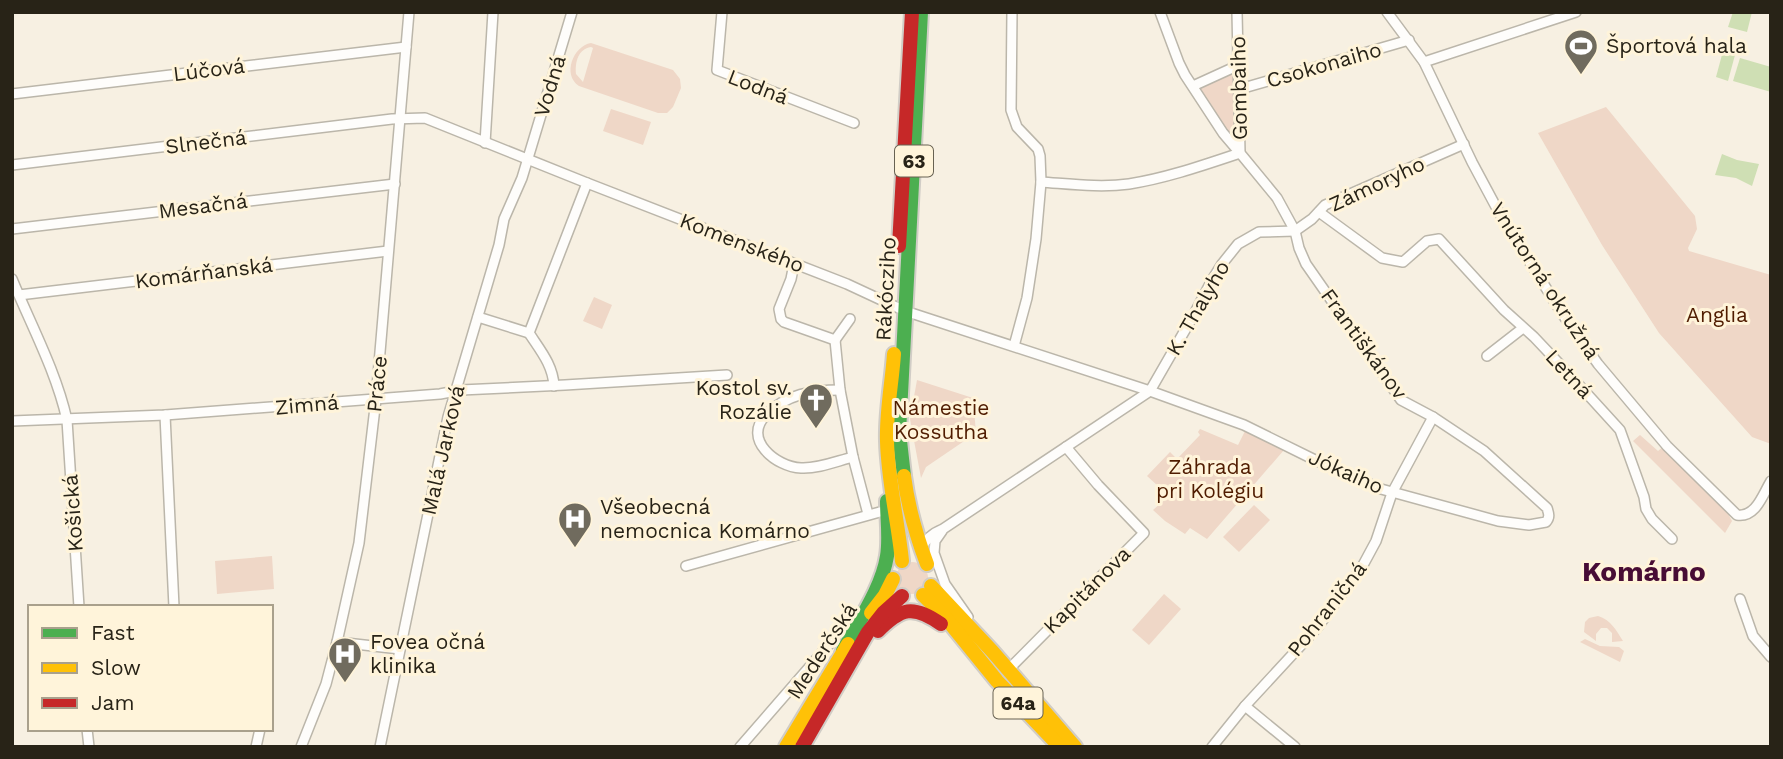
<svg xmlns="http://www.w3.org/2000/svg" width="1783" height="759" font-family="'Work Sans',sans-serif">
<rect width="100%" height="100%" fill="#f7f0e2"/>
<g fill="#efd7c7" fill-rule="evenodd">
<path d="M591,43L673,70L680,79L681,88L673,107L667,113H658L579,86C562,75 573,46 591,43ZM591,47L593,48L583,82L576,74C575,62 578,49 591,47Z"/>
<polygon points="1235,71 1238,146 1198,89"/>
<polygon points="1606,107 1695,216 1697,229 1688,248 1689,251 1771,275 1771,444 1752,437 1659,333 1602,245 1538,133"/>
<polygon points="611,109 651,122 643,145 603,131"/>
<polygon points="594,297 612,305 602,329 583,321"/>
<polygon points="917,380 973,398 976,433 926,467 921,478 910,419"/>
<polygon points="1200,429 1238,445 1245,431 1284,450 1207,539 1190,528 1185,534 1165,521 1153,510 1169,496 1147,476 1170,452 1177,459 1200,435 1198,432"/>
<polygon points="1640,435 1658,451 1664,446 1726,510 1732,521 1725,533 1633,441"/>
<polygon points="1254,505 1270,520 1239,552 1223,537"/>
<polygon points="272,556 274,589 217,594 215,561"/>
<circle cx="912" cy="578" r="16"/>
<polygon points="1164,594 1181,609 1149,645 1132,630"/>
<path d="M1598,616C1611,620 1616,630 1623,641L1612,642V633L1607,628H1601L1596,634V641L1584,632L1585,622L1589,618Z"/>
<polygon points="1585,639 1600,646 1619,647 1624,651 1620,662 1580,642"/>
</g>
<g fill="#cfdfb4">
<polygon points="1733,12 1752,12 1747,32 1728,27"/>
<polygon points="1723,51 1735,55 1728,81 1716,77"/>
<polygon points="1740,58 1771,67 1771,92 1733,81"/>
<polygon points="1722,154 1737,160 1759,164 1752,186 1736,178 1715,175"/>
</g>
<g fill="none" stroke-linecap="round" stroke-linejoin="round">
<g stroke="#bbb6aa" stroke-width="12">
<g id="street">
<polyline points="722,12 717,70 854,123"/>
<polyline points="1012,12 1011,110 1017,127 1038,149 1040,156 1041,182 1036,239 1027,298 1014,346"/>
<path d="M1387,12L1424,62L1472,162L1502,218L1563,315L1598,364L1667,446L1737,515C1756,518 1763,494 1771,481"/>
<polyline points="1424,62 1576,12"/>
<polyline points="1193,86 1239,65"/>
<polyline points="1240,89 1409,40"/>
<polyline points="12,94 406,47"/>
<polyline points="485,143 493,12"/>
<path d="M12,165L392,119L425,118L587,183L847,284L905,311L1150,391L1244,425L1315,460L1381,489L1498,521L1529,525L1546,522C1550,517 1549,514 1547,508L1484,451L1433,417L1401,400L1306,264L1299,248L1295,231L1277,198L1240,153L1237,12"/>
<path d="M1041,182C1070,184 1100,188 1129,184C1167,178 1204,165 1240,153L1223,133L1185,75L1179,63L1160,12"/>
<polyline points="1319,212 1382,258 1403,262 1427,241 1439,239 1504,310 1534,337 1569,374 1620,430 1644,497 1646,509 1652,519 1672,539"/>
<polyline points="12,229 395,184"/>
<polyline points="1295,231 1312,219 1325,205 1464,144"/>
<polyline points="794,264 791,279 779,309 781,319 784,322 835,340"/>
<path d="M12,279C31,325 56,371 67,420L79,607"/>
<polyline points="19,295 388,251"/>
<polyline points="478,317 529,333"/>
<polyline points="835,340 840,390 853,457 868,514"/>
<polyline points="835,340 850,319"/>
<polyline points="1487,356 1523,328"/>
<path d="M554,386C553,365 540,350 529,333L587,183"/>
<path d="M840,390C813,390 786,394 766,415C742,439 776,467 801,468C818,469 837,461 853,457"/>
<polyline points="165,415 174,607"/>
<polyline points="12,421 165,415 440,394 461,390 565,385 727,375"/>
<polyline points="942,531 935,541 934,553 945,584 968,617"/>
<path d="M922,548C926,538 933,533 943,529L1150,391L1192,318L1212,280L1222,264L1238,244L1259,232L1295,231"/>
<polyline points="686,566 887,510"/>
<polyline points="1740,599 1753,636 1771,657"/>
<polyline points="337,642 400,649"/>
<polyline points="1008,670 1144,533 1098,485 1066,447"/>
<polyline points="1245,706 1295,747"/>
<polyline points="87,729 89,747"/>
<polyline points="256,747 260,729"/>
<polyline points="301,747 326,684 337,642 359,543 376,399 409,12"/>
<polyline points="380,747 448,417 499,245 504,219 522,178 572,12"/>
<polyline points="740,747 839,633"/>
<polyline points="1212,747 1245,706 1317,628 1362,567 1376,541 1392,493 1433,417"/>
</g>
</g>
<g stroke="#d1cdc6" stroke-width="18">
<g id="fast">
<polyline points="904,476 899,432 921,12"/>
<path d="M843,651C858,622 882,588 887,556C890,539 887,519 887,501"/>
</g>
</g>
<g stroke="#d1cdc6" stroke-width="18">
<g id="slow">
<path d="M894,354C892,383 886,412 887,441C888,482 898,521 902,561"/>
<path d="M904,476C908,507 916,535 927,564"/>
<polyline points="931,586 992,651 1075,747"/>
<polyline points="923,595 945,617 997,681 1060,747"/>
<polyline points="871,613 885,595 893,579"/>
<polyline points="786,747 848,644"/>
</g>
</g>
<g stroke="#d1cdc6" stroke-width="18">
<g id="jam">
<polyline points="899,246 912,12"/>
<path d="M878,631C901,608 913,604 941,624"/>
<polyline points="802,747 868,632 883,613 902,596"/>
</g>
</g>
<use href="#street" stroke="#fefdfb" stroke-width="9"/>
<use href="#fast" stroke="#4caf50" stroke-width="14"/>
<use href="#slow" stroke="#ffc107" stroke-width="14"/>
<use href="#jam" stroke="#c62828" stroke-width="14"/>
</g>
<defs>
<g id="stadium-pin" transform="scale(1.75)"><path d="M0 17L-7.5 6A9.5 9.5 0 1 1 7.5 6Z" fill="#706b5e" stroke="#fff4da"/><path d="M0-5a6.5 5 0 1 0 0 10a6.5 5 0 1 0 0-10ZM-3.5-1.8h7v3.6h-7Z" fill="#fff"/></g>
<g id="church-pin" transform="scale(1.75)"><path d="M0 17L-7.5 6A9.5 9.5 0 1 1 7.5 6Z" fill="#706b5e" stroke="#fff4da"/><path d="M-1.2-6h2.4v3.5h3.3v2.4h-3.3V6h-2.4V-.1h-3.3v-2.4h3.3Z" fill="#fff"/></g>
<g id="hospital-pin" transform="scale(1.75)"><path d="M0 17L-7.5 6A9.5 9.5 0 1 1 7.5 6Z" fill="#706b5e" stroke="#fff4da"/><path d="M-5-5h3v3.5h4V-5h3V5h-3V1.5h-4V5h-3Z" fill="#fff"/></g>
</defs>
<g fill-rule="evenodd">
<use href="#stadium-pin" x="1581" y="46"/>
<use href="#church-pin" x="816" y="400"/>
<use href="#hospital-pin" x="575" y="519"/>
<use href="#hospital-pin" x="345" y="654"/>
</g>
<g text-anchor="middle" stroke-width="6" stroke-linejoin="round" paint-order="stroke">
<g fill="#fff4da" stroke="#686252" stroke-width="2">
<rect x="895" y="145.5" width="38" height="31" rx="5"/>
<rect x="993.5" y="687.5" width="49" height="31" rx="5"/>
</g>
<g font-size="19" font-weight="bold" fill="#282317">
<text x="914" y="168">63</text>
<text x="1018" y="710">64a</text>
</g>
<g font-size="21" fill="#282317" stroke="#fff4da" text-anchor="start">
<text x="1606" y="53">Športová hala</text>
<text x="792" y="395" text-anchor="end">Kostol sv.<tspan x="792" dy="24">Rozálie</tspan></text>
<text x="600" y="514">Všeobecná<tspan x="600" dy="24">nemocnica Komárno</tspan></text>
<text x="370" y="649">Fovea očná<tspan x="370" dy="24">klinika</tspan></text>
</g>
<g font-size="21" fill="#282317" stroke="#fff4da">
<text transform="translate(1324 65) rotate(-16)" y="7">Csokonaiho</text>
<text transform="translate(209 70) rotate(-7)" y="7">Lúčová</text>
<text transform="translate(550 86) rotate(-73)" y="7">Vodná</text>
<text transform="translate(758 87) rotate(21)" y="7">Lodná</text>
<text transform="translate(1239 88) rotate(-91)" y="7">Gombaiho</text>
<text transform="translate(206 142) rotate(-7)" y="7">Slnečná</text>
<text transform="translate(1377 184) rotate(-25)" y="7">Zámoryho</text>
<text transform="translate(203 206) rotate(-7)" y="7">Mesačná</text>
<text transform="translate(742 243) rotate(21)" y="7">Komenského</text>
<text transform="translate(204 273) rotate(-7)" y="7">Komárňanská</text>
<text transform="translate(1545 281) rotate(57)" y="7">Vnútorná okružná</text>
<text transform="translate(886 289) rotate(-87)" y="7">Rákócziho</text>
<text transform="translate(1198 308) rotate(-60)" y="7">K. Thalyho</text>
<text transform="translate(1364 344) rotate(54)" y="7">Františkánov</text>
<text transform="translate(1569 374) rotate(47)" y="7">Letná</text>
<text transform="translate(377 384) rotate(-84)" y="7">Práce</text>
<text transform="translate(307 405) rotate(-5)" y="7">Zimná</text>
<text transform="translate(443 450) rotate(-77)" y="7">Malá Jarková</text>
<text transform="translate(1346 472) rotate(24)" y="7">Jókaiho</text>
<text transform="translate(73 513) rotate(-94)" y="7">Košická</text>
<text transform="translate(1087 590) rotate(-45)" y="7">Kapitánova</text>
<text transform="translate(1327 609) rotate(-52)" y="7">Pohraničná</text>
<text transform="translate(822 651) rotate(-57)" y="7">Mederčská</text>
</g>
<g font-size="21" fill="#501c00" stroke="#fff4da">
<text x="1717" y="322">Anglia</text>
<text x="941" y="415">Námestie<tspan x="941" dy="24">Kossutha</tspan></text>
<text x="1210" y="474">Záhrada<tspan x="1210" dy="24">pri Kolégiu</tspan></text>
</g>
<g font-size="28" font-weight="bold" fill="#480d35" stroke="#fff4da">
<text x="1644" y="581">Komárno</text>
</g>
</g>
<rect width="1783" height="759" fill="none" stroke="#282317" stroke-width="28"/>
<rect x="28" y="605" width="245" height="126" fill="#fff4da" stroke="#a9a08c" stroke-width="2"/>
<rect x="42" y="628" width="35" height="10" fill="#4caf50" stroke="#a9a08c" stroke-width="2"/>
<text x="91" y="640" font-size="21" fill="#282317">Fast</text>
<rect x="42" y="663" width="35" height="10" fill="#ffc107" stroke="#a9a08c" stroke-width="2"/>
<text x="91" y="675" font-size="21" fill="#282317">Slow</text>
<rect x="42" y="698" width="35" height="10" fill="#c62828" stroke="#a9a08c" stroke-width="2"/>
<text x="91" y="710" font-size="21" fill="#282317">Jam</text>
</svg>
